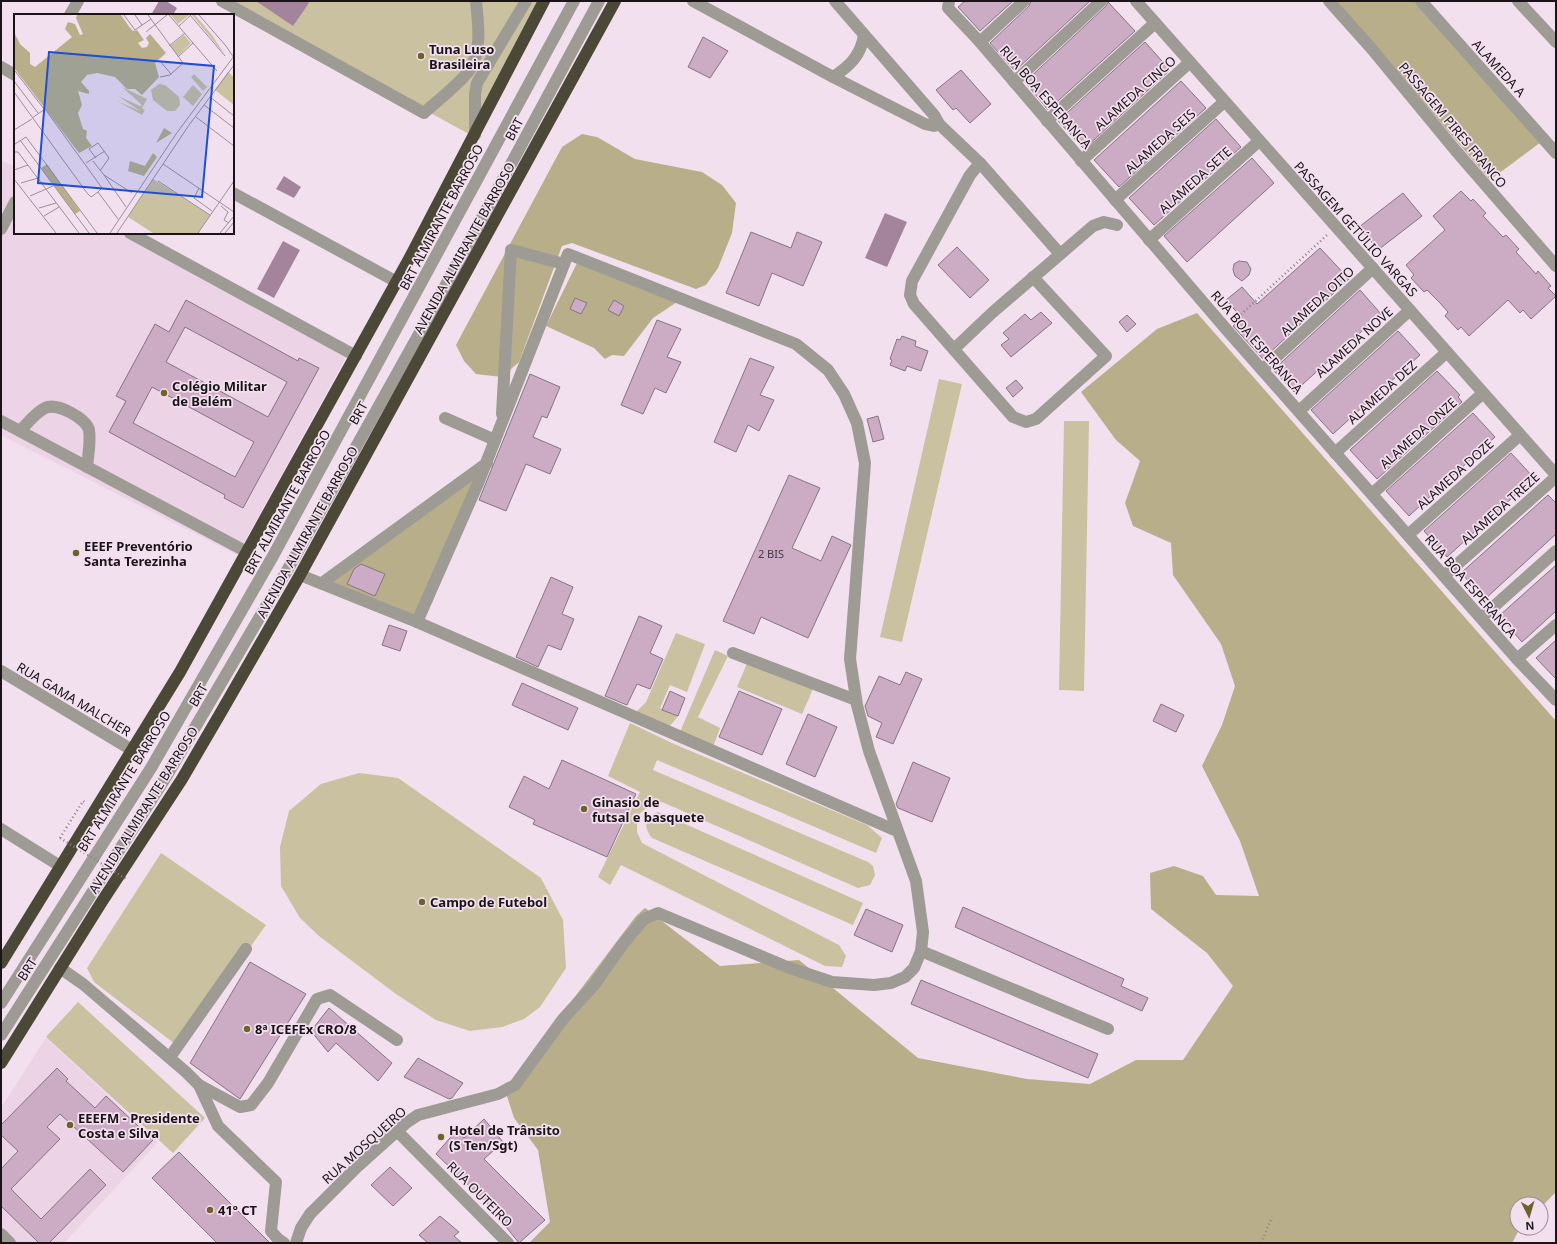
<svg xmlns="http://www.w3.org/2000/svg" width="1557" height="1244" font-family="'Noto Sans',sans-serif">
<rect width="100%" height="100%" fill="#f3e0ee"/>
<g fill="#ecd3e5">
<polygon points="1,160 15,167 15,233 138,233 351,348 237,555 1,435"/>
<polygon points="46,1038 158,1142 64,1243 15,1243 1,1230 1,1108"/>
</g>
<g fill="#c9c19f">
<polygon points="225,1 545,1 469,134"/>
<polygon points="939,379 962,384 902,642 880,637"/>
<polygon points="1064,421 1089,421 1084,691 1059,690"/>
<polygon points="676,633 705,644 687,692 670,685 660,708 678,716 670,726 635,713 646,702"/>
<polygon points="715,650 728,656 698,717 720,728 712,750 677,739"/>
<polygon points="748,661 813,689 802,714 737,687"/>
<polygon points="630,723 674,744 867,825 882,838 876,853 657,760 653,770 868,862 873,866 875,875 870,885 858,888 662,802 652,803 637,816 637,832 642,843 839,945 846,956 842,967 825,966 621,865 610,885 598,877 640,792 608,776"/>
<polygon points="359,773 398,778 541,878 563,920 566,968 540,1007 524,1019 502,1027 470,1031 436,1020 396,994 319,936 300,918 281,886 280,847 289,811 321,784"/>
<path d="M658,812L863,903L853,925L652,838C643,827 644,817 658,812Z"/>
<polygon points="161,853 266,925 179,1047 94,982 87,968"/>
<polygon points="78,1002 205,1118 173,1153 46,1037"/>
</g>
<g fill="#b8af8a">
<polygon points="1336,1 1415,1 1541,142 1490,180"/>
<polygon points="582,134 597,137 635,159 702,172 722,185 736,203 732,233 718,268 706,285 696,289 572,243 562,246 519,362 502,377 476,374 464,361 456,345 562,147"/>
<polygon points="577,263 677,302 653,318 624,356 612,355 605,359 594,348 546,326"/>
<polygon points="1197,313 1556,721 1556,1192 1541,1207 1541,1204 1517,1204 1517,1228 1520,1228 1512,1243 529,1243 550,1222 538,1150 514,1118 506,1093 546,1035 636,916 645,908 720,966 799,960 918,1058 1027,1079 1090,1084 1136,1060 1183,1060 1233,986 1207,953 1151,909 1150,873 1174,866 1203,876 1216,895 1259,896 1240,841 1202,766 1222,725 1235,686 1221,644 1173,575 1171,543 1133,526 1125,503 1140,461 1116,440 1081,392 1157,329"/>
<polygon points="481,470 414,617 333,582"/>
</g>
<g fill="#a4849c">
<polygon points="159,1 166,1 177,8 173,15 151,15"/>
<polygon points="256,1 306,1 309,3 293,26"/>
<polygon points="284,176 301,187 294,198 276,189"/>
<polygon points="885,213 907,222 887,267 865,258"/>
<polygon points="283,241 300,250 274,298 257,289"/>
</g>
<g fill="#ccabc4" stroke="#867582" fill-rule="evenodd">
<polygon points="965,1 1013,1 980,31 958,7"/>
<polygon points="1031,1 1090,1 1015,71 990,43 1029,6"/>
<polygon points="1108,2 1135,31 1048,110 1025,82 1106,6"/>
<polygon points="703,37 728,51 710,78 688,67"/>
<polygon points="1145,42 1170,70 1084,149 1058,121"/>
<polygon points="961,70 991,104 970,123 956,108 953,110 936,90"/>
<polygon points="1181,81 1206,108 1119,187 1094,160"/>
<polygon points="1216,119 1241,147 1154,225 1129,198"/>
<polygon points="1252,158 1274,183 1187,262 1164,236"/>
<polygon points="1461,191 1471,201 1473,199 1486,213 1483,216 1503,237 1506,235 1519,249 1516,252 1536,274 1538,271 1551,286 1548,288 1556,296 1531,319 1523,310 1520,313 1508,300 1469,336 1461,327 1458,330 1445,316 1448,312 1440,303 1427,290 1424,292 1411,278 1414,275 1406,265 1445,230 1433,216"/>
<polygon points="1403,193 1422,216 1378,250 1359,227"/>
<polygon points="751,232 791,248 797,232 822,242 803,286 772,273 759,306 726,293"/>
<polygon points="957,247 989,280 970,298 938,265"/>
<polygon points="1320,248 1349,279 1263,359 1233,326 1242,318 1226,300 1242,287 1257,304"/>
<polygon points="1239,261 1247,262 1251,269 1249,275 1242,281 1235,276 1233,270 1234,264"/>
<polygon points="1360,290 1381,314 1294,392 1273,370"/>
<polygon points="575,298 587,303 581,314 570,309"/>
<path d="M186,300L298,361L299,358L319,368L243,508L224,498L225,495L109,432L126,401L116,396L155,324L169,332ZM185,327L287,382L268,417L166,362ZM152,387L254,442L235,477L133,423Z"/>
<polygon points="614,300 624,306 619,316 608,310"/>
<polygon points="1041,312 1052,323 1011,357 1001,345 1009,339 1003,333 1025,314 1031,320"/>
<polygon points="1127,315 1136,324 1127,332 1119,322"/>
<polygon points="657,320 681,329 667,357 681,362 666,393 655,388 643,414 621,405"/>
<polygon points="1398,331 1420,355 1333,434 1311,410"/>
<polygon points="902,336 916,341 915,346 928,351 921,371 907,366 905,371 890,365 892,360 890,359 897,339 900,340"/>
<polygon points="750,358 774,367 760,395 774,400 759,431 748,425 736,452 714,442"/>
<polygon points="1437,371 1460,395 1458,397 1462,402 1377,479 1350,450"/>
<polygon points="530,374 560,387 547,418 542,416 533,437 561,449 550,474 526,464 506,511 479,500"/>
<polygon points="1016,380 1023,388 1013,397 1006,388"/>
<polygon points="1473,413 1495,437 1409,516 1386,491"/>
<polygon points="878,416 884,439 873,442 867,419"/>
<polygon points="1511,453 1534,478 1447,557 1424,531"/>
<polygon points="789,475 820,488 792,548 821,561 832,536 851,545 808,638 761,617 754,634 723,621"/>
<polygon points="1548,495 1556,503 1556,534 1485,599 1461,573"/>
<polygon points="361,564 385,574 375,596 347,584 354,569"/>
<polygon points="1556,565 1556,611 1522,642 1499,616"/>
<polygon points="551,577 573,587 562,614 574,619 561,650 548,645 538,667 516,657"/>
<polygon points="639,616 662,626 650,653 663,659 650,689 637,684 627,705 605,696"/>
<polygon points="389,625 407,631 400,651 382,645"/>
<polygon points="1556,640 1556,679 1536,658"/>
<polygon points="906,672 922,679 893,744 876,737 882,723 868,716 865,706 879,676 900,685"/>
<polygon points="522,683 578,708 568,730 512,705"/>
<polygon points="670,691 685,698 678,716 662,710"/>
<polygon points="739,691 782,709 762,755 719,737"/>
<polygon points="1161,704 1184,715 1176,732 1153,721"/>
<polygon points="808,714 837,727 815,777 786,764"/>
<polygon points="562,760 636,794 607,857 533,824 535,820 509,807 524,776 549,789"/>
<polygon points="913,762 950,778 932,822 898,808 896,804"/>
<polygon points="963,907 1124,979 1121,986 1148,998 1142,1011 955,927"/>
<polygon points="866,909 903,925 892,952 854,935"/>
<polygon points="250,962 306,994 240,1099 190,1063"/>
<polygon points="921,980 1098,1054 1088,1078 911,1004"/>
<polygon points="329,1008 392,1063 378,1081 336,1043 328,1052 311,1031"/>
<polygon points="418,1058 463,1083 452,1098 449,1099 404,1077"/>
<polygon points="57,1068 68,1079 66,1081 95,1108 106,1096 153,1140 123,1172 60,1114 47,1127 60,1139 11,1189 41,1219 90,1169 106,1185 49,1243 39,1243 1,1206 1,1169 18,1151 1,1135 1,1125"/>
<polygon points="484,1119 503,1142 484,1159 545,1220 519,1243 485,1201 436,1154 456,1131 464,1138"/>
<polygon points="179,1152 270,1243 217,1243 152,1178"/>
<polygon points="390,1167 412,1188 393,1206 371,1185"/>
<polygon points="440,1216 459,1232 454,1236 462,1243 428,1243 419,1235"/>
</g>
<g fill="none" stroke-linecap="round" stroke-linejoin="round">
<g stroke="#8d808a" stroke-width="2.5" stroke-dasharray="1 3" stroke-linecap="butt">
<polyline points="1235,320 1327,235"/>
<polyline points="60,838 83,801 86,803"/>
<polyline points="1261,1243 1272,1217"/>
</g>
<g stroke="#9d9b93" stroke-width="12">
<path d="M222,1L424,113C436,102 464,80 471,68C482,48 478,23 476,1"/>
<polyline points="693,1 833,77 925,124 934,126 939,124 934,115 835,1"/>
<polyline points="949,1 948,8 980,42 1226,329 1517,659 1556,700"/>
<polyline points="1136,1 1556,475"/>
<polyline points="1329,1 1371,48 1456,151 1556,266"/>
<polyline points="1421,1 1556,153"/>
<polyline points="1518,1 1556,42"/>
<polyline points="70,15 78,1"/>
<polyline points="980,42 1024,1"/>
<polyline points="1,67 15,75"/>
<path d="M833,77C850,66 861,55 864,35"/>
<polyline points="1014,82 1101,1"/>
<polyline points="1047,121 1155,23"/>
<polyline points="939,124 980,163 1060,254"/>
<polyline points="475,135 475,94 477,83 526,1"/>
<polyline points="1081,161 1190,62"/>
<polyline points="980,163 970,175 912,281 910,295 914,304 1013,417 1026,422 1036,419 1106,356 1033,277"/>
<polyline points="233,193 397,282"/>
<polyline points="1115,200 1224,102"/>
<polyline points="1,229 15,202"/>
<polyline points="130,233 356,356"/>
<polyline points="1149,240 1259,141"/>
<polyline points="954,349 993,312 1093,226 1104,222 1117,225"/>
<polyline points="1262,370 1373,268"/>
<polyline points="1299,411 1410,310"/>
<polyline points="502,414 511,250 564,264"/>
<polyline points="445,418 495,440"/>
<polyline points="1,421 247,552"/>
<path d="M20,431C27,424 36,412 45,408C56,402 86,418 89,430C91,440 88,456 87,467"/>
<polyline points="1335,453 1447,352"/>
<polyline points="1372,494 1483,393"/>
<polyline points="1408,535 1520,435"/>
<polyline points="300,575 417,622 897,831"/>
<polyline points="1444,576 1556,477"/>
<polyline points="322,583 487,463"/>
<polyline points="1481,618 1556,551"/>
<polyline points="417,622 479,481 568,254 796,344 828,370 844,394 857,423 865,463 850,659 857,705 869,751 916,881 923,932 921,951 1108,1029"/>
<polyline points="733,653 856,700"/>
<polyline points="1517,659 1556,625"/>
<polyline points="1,671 132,750"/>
<polyline points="1,829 60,866"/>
<polyline points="60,968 83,984 186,1072 199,1085 218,1126 276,1182 271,1231 278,1239 284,1243"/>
<polyline points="1,1003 151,768 273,556 574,1"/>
<polyline points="1,1035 166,777 289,567 428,318 599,1"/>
<polyline points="170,1057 246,949"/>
<polyline points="199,1085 240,1107 251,1105 268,1083 317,999 330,995 397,1040"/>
<polyline points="397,1131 508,1243"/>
<polyline points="1,1234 10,1243"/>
<polyline points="296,1243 301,1228 310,1214 357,1167 406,1123 418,1115 498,1094 515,1085 563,1019 594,985 623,944 644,919 658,913 787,967 832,982 874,985 891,983 905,977 914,968 921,951"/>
</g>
<g stroke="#4c4837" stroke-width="12">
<polyline points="1,963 180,672 408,261 544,1"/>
<polyline points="1,1063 101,903 182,779 220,714 300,575 615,1"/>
</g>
<polyline stroke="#8d808a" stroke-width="2.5" stroke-dasharray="1 3" stroke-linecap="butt" points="60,838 128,880"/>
</g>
<g fill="#6e622f" stroke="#f3e0ee" stroke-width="1.5">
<circle cx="421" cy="56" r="4"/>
<circle cx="164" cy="393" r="4"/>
<circle cx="76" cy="553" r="4"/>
<circle cx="584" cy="809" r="4"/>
<circle cx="422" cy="902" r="4"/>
<circle cx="247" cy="1029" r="4"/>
<circle cx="70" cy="1125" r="4"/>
<circle cx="441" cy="1137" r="4"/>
<circle cx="210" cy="1210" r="4"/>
</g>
<g text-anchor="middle" stroke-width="3.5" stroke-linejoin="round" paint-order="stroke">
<g font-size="11" fill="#463a44">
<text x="771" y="558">2 BIS</text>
</g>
<g font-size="13" font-weight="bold" fill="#1a1419" stroke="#f3e0ee" text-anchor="start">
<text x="429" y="54">Tuna Luso<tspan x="429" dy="15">Brasileira</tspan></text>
<text x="172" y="391">Colégio Militar<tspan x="172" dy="15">de Belém</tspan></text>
<text x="84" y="551">EEEF Preventório<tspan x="84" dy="15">Santa Terezinha</tspan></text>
<text x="592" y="807">Ginasio de<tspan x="592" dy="15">futsal e basquete</tspan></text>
<text x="430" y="907">Campo de Futebol</text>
<text x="255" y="1034">8ª ICEFEx CRO/8</text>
<text x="78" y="1123">EEEFM - Presidente<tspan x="78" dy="15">Costa e Silva</tspan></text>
<text x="449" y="1135">Hotel de Trânsito<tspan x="449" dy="15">(S Ten/Sgt)</tspan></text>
<text x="218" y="1215">41º CT</text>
</g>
<g font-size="13" fill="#1a1419" stroke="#f3e0ee">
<text transform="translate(1499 68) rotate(48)" y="5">ALAMEDA A</text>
<text transform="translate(1135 93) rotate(-42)" y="5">ALAMEDA CINCO</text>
<text transform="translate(1046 97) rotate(49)" y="5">RUA BOA ESPERANCA</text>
<text transform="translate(1453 125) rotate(50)" y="5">PASSAGEM PIRES FRANCO</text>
<text transform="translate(514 129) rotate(-62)" y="5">BRT</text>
<text transform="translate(1160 141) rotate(-42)" y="5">ALAMEDA SEIS</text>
<text transform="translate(1195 180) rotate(-42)" y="5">ALAMEDA SETE</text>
<text transform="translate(441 217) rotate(-62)" y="5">BRT ALMIRANTE BARROSO</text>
<text transform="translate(1356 229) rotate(48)" y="5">PASSAGEM GETÚLIO VARGAS</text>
<text transform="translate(464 248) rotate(-61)" y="5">AVENIDA ALMIRANTE BARROSO</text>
<text transform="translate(1317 301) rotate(-43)" y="5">ALAMEDA OITO</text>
<text transform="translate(1257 342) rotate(49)" y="5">RUA BOA ESPERANCA</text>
<text transform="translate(1354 342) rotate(-42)" y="5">ALAMEDA NOVE</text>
<text transform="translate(1382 392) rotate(-42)" y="5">ALAMEDA DEZ</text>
<text transform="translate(358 413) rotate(-61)" y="5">BRT</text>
<text transform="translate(1418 433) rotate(-42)" y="5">ALAMEDA ONZE</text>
<text transform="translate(1455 474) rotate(-42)" y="5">ALAMEDA DOZE</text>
<text transform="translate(287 502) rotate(-61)" y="5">BRT ALMIRANTE BARROSO</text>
<text transform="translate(1500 508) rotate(-42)" y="5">ALAMEDA TREZE</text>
<text transform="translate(307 532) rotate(-61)" y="5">AVENIDA ALMIRANTE BARROSO</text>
<text transform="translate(1471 586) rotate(49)" y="5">RUA BOA ESPERANCA</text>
<text transform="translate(198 695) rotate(-60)" y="5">BRT</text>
<text transform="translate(74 699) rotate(31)" y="5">RUA GAMA MALCHER</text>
<text transform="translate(124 781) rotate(-58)" y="5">BRT ALMIRANTE BARROSO</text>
<text transform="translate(143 810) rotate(-58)" y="5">AVENIDA ALMIRANTE BARROSO</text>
<text transform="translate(27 969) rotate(-57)" y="5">BRT</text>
<text transform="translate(364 1145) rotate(-42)" y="5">RUA MOSQUEIRO</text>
<text transform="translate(480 1194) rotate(45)" y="5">RUA OUTEIRO</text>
</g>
</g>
<g transform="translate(14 14)">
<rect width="220" height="220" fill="#f3e0ee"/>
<path d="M157,1H175L164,10ZM178,1H181L198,21L211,41ZM170,21L177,29L164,42L156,32ZM214,58L220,63V91L201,76ZM180,60L193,73L189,77L177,63ZM145,70L151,71L165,83L166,91L161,97H153L139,86L137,76ZM179,71L188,80L179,92L169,83ZM108,73L133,85L128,94L131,96L128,101L103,87L126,97L104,82L126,92L128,91ZM139,165L196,201L184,219H139L114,203Z" fill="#c9c19f"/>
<path d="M63,1H107L116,14L119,17L123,16L130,26L124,29L128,34L133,33L135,29L132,24L136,20L152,39L141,49L145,63L128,81L121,75H113L101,63L83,59L73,61L67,68L75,77V80L64,77L68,91L64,99L69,115L73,117L72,124L78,132L65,139L0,54V18L6,30L16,39V50L21,53L58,23L51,15L54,8L61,10L66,21L69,20L62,4ZM150,114L158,119L142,129ZM139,139L143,143L130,162L114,157L116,147L131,152ZM33,150L66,197L61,200L27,154Z" fill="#b8af8a"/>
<path fill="none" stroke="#9c8e99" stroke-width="1" d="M110,1L121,16L137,5M121,1L128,11M134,1L169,49L156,61L146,63M155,1L203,57M176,1L211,42M185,1L212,32L220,44M165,12L177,1M132,18L153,1M155,32L171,19M164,43L179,29M146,47L157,60M1,57L30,95M0,67L24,99M0,78L73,179L77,183L84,178L104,205M196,83L220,102M190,91L220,114M182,103L220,132M18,104L31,95L88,174L84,178M0,116L18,105M6,126L75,219M1,130L12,123L83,219M0,138H4L65,219M82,144L75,135L84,129L95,144L86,157M79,147L90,161M72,149L91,137M149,150L220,198M0,156L14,151M0,165L42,219M144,167L196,201M7,169L24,164M185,174L180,184L198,197M16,182L39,172M207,192L214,198L210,206L215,209M112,193L90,161L118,179M25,194L42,189M30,202L45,193M96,219L162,120L220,42M103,219L175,111L220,51M184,219L220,167M206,219L220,202M211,219L220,208"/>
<path fill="#1d4ed8" fill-opacity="0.15" stroke="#1d4ed8" stroke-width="2" d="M35,38L200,52L188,183L24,169Z"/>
<rect width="220" height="220" fill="none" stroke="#1a1419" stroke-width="2"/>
</g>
<rect width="1557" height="1244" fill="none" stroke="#1a1419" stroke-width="4"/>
<g transform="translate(1529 1216) rotate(175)"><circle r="19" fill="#f3e0ee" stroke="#9c8e99"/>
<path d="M0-3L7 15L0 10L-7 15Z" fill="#6e622f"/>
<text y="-6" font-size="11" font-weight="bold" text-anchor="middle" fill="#1a1419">N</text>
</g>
</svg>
